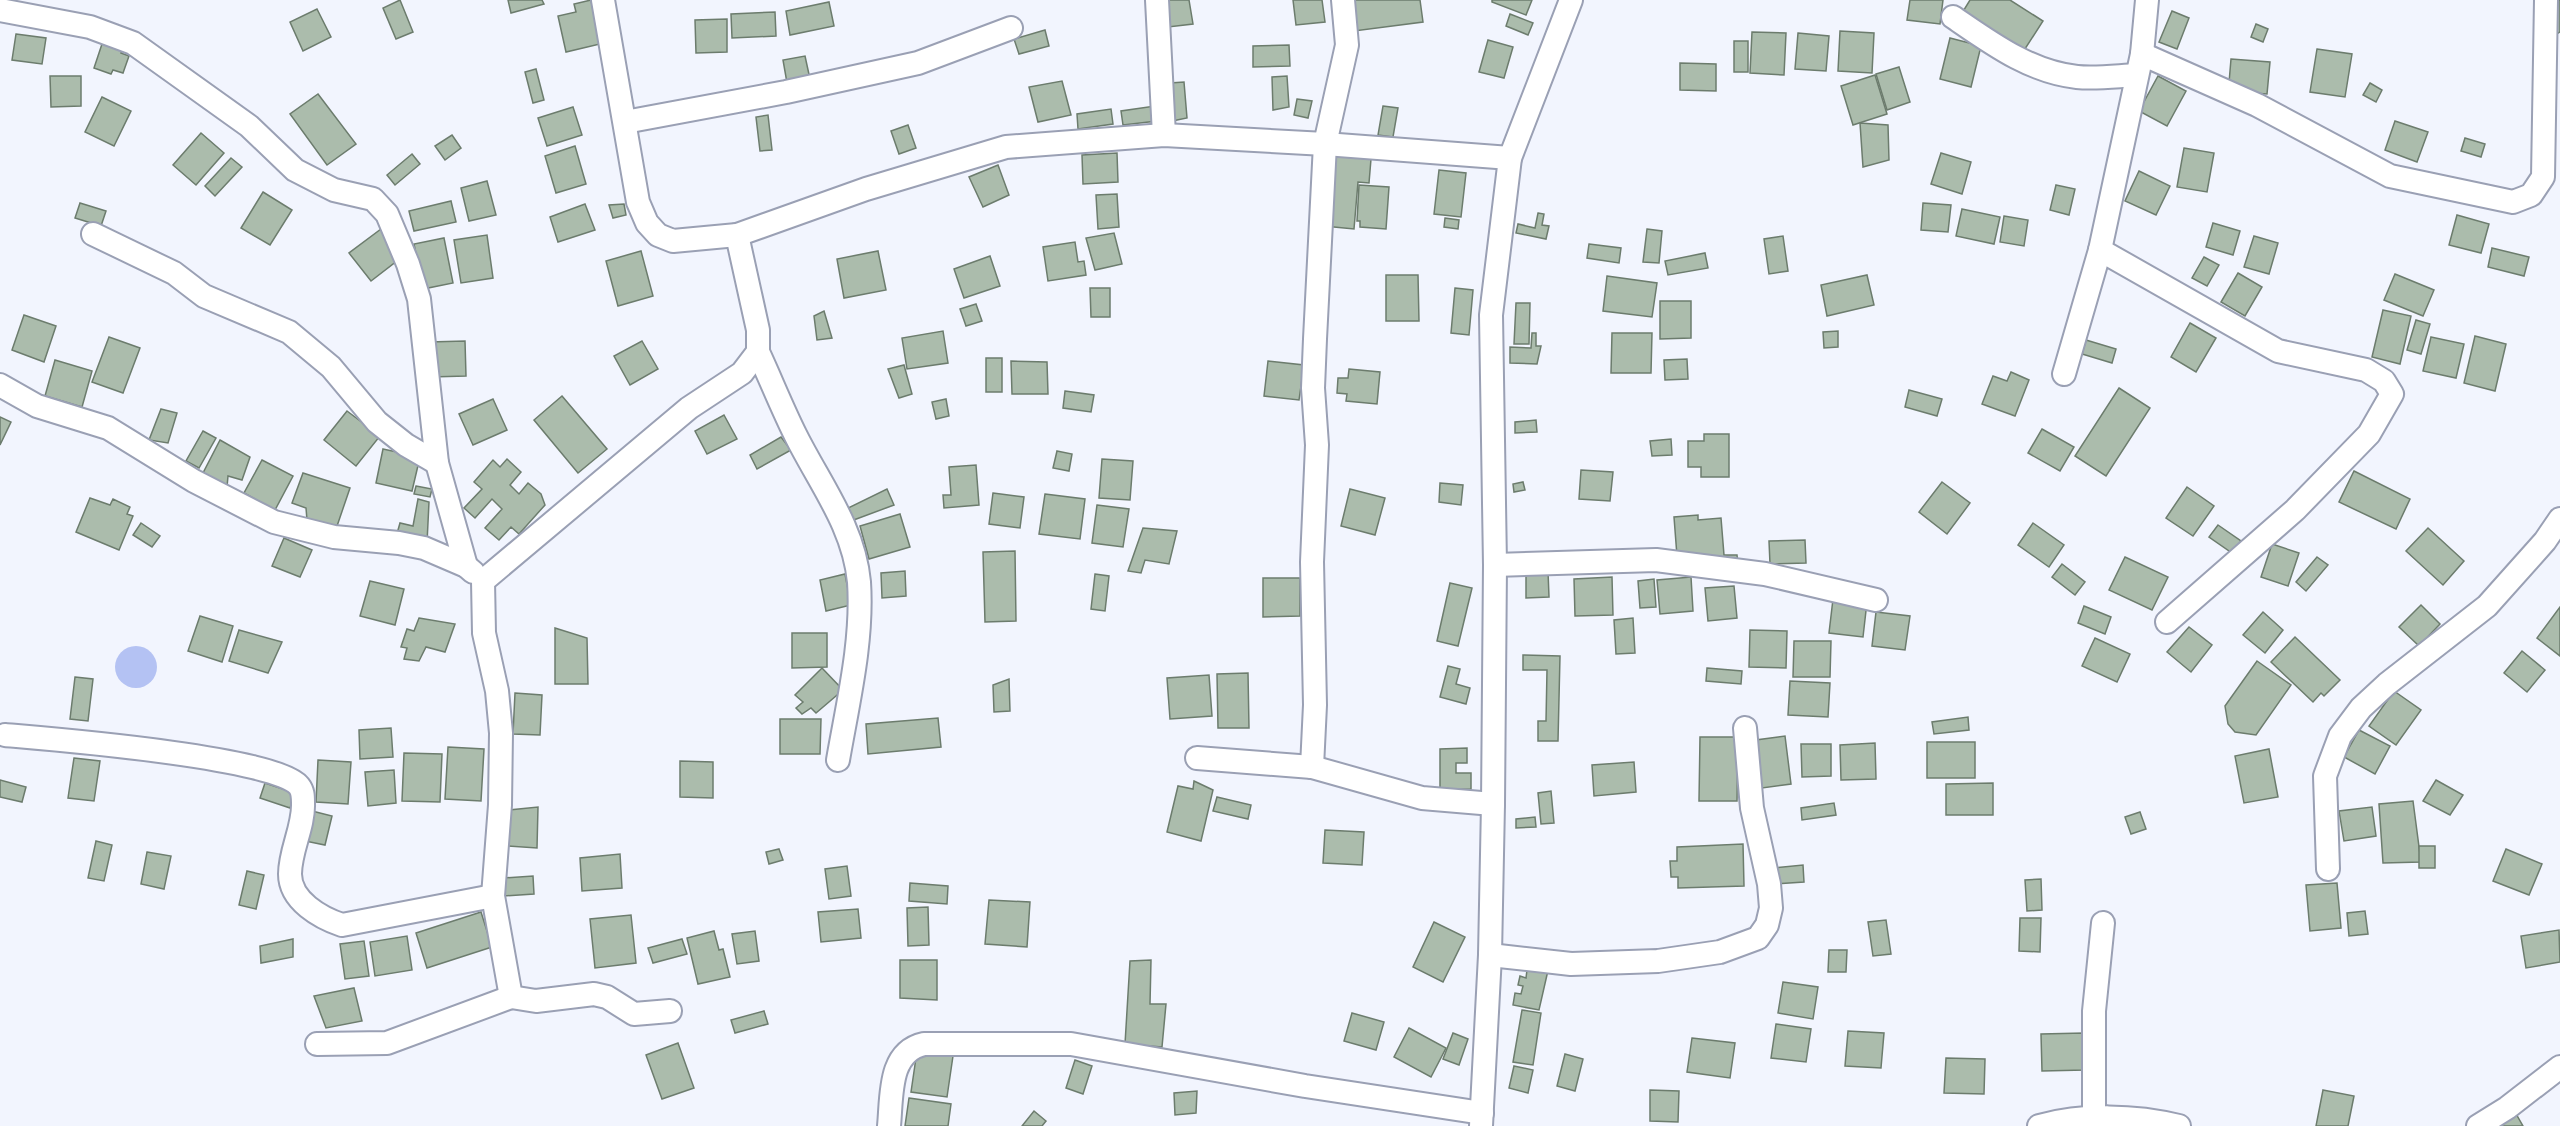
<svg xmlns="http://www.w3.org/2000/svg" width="2560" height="1126" font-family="Commissioner,sans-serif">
<rect width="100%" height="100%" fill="#f2f5fe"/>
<circle fill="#b4c2f3" cx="136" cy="667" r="21"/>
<g fill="#abbcac" stroke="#6c7c6d" stroke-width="1.5">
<polygon points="400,0 413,32 396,39 383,8"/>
<polygon points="508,0 542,0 544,4 511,13"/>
<polygon points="591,0 600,44 566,52 558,16 576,12 574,4"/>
<polygon points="1164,0 1189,0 1193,24 1168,27"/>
<polygon points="1293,0 1322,0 1325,22 1296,25"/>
<polygon points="1350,0 1420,0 1423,22 1354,31"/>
<polygon points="1492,0 1532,0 1526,15 1492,2"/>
<polygon points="1910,0 1943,0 1940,24 1907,20"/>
<polygon points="1970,0 2010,0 2043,21 2023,52 1962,13"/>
<polygon points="2558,0 2560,0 2560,32 2555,35"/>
<polygon points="829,2 834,26 790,35 786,11"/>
<polygon points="317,9 331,37 303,51 290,22"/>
<polygon points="2172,11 2189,18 2177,49 2159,42"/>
<polygon points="775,12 776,36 732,38 731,14"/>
<polygon points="1510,14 1533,23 1528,35 1506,26"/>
<polygon points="727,19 727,52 696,53 695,20"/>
<polygon points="2256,24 2268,29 2263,42 2251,37"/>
<polygon points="1045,30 1049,46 1019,54 1014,39"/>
<polygon points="1840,31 1874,33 1872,73 1838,71"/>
<polygon points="1752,32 1786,33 1784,75 1750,73"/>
<polygon points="1798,33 1829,36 1826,71 1795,69"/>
<polygon points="16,34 46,38 42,64 12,60"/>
<polygon points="1950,38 1981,46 1971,87 1940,79"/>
<polygon points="1488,40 1513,47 1504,78 1479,72"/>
<polygon points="103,41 123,48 121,53 129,56 123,73 113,70 111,74 94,68"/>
<rect x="1734" y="41" width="14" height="31"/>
<polygon points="1289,45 1290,66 1253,67 1253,46"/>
<polygon points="2317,49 2352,54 2345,97 2310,92"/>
<polygon points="805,56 810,79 787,83 783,60"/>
<polygon points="2231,59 2270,62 2267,94 2238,92 2239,84 2229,83"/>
<polygon points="1680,63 1716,64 1716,91 1680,90"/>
<polygon points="1899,67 1910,102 1887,110 1876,74"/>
<polygon points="536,69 544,100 533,103 525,72"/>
<polygon points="1875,75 1887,114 1853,125 1841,86"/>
<polygon points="50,76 81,76 81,106 51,107"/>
<polygon points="1287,76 1289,107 1273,110 1272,77"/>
<polygon points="2158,76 2186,91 2167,126 2139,111"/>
<polygon points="1062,81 1071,115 1038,122 1029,87"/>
<polygon points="1184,82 1187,118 1172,121 1170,83"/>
<polygon points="2370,83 2382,90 2376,102 2363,95"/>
<polygon points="318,94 356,144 327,165 290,114"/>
<polygon points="102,97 131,111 114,146 85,132"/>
<polygon points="1297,99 1312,101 1308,118 1294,115"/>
<polygon points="1155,106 1157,121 1123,125 1121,111"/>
<polygon points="1383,106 1398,108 1393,137 1378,135"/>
<polygon points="573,107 582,135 547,146 538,118"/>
<polygon points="1111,109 1113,124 1078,129 1077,114"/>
<polygon points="768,115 772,150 760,151 756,117"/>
<polygon points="2395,121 2428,132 2417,162 2385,150"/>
<polygon points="1860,123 1888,125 1889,160 1863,167"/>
<polygon points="908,125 916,148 899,154 891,131"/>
<polygon points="201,133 224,153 196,185 173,165"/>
<polygon points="452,135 461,148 445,160 435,146"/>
<polygon points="2465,138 2485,144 2481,157 2461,151"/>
<polygon points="575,146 586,184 556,193 545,156"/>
<polygon points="2184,148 2214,153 2207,192 2177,187"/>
<polygon points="1117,153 1118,182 1083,184 1082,155"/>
<polygon points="1941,153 1971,162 1962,194 1931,184"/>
<polygon points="412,154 420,164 395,185 387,175"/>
<polygon points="1330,156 1371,159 1369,183 1358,182 1354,229 1324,226"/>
<polygon points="231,158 242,167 215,196 205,186"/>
<polygon points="998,165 1009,195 983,207 969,177"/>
<polygon points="1439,170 1466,173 1461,217 1434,214"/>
<polygon points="2139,171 2170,186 2156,215 2125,201"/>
<polygon points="487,181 496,215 469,221 461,188"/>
<polygon points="1359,185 1389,187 1386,229 1360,227 1360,221 1357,221"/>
<polygon points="2056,185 2075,189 2069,215 2050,210"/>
<polygon points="263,192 292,210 270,245 241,228"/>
<polygon points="1117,194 1119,227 1098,229 1096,195"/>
<polygon points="451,201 456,222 414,231 409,211"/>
<polygon points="80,203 106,211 101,226 75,218"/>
<polygon points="1923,203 1951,205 1948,232 1921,230"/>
<polygon points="585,204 595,230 558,242 550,217"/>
<polygon points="624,204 626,215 613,218 609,205"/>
<polygon points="1962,209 2000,217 1994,244 1956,236"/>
<polygon points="1538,213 1544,214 1542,225 1549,226 1546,239 1516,233 1518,224 1535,228"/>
<polygon points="2457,215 2489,224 2481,253 2449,245"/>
<polygon points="2004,216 2028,220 2024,246 2000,242"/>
<polygon points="1445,218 1459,220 1458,229 1444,227"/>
<polygon points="2213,223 2240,231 2233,255 2206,247"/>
<polygon points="381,229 402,257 371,281 349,253"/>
<polygon points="1647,229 1662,231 1659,263 1643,262"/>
<polygon points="1114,233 1122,264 1095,270 1086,238"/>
<polygon points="487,235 493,278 461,283 454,240"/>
<polygon points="1783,236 1788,271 1769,274 1764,239"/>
<polygon points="2254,236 2278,243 2269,274 2244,267"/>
<polygon points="444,238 453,283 423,289 414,244"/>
<polygon points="1075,242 1078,262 1084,261 1086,275 1048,281 1043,247"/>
<polygon points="1589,244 1621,248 1619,263 1587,258"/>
<polygon points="2492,248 2529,257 2524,276 2488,267"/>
<polygon points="641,251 653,296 618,306 606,261"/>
<polygon points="878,251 886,290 844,298 837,259"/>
<polygon points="1705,253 1708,268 1668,275 1665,261"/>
<polygon points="990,256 1000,286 964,298 954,269"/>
<polygon points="2204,257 2219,265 2207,286 2192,278"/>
<polygon points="2238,273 2262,287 2245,316 2221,302"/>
<polygon points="2395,274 2434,290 2423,316 2384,300"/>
<polygon points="1386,275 1418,275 1419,321 1386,321"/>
<polygon points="1867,275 1874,305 1827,316 1821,285"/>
<polygon points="1607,276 1657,283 1652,317 1603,311"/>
<polygon points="1090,288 1110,288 1110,317 1091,317"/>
<polygon points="1455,288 1473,290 1469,335 1451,333"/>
<polygon points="1660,301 1691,301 1691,338 1660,339"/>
<polygon points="1516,303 1530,303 1529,344 1514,344"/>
<polygon points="976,304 982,321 966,326 960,309"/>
<polygon points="2383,310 2411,316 2400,364 2372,357"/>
<polygon points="824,311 832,338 817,340 814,316"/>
<polygon points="24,315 56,326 44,362 12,350"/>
<polygon points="2416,320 2430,324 2421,354 2407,350"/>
<polygon points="2190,323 2216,338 2196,372 2171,357"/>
<polygon points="943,331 948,363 907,369 902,338"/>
<polygon points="1838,331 1838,347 1824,348 1823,332"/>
<polygon points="1532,333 1536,333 1536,346 1541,346 1537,364 1510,363 1510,347 1531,348"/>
<polygon points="1612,333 1652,333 1651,373 1611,373"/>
<polygon points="2475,336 2506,344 2495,391 2464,383"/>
<polygon points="109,337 140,348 123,393 92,382"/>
<polygon points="2431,337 2464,344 2456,378 2423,371"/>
<polygon points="2086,340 2116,349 2112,363 2082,354"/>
<polygon points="465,341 466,376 430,377 429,342"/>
<polygon points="642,341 658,369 630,385 614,356"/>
<rect x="986" y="358" width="16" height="34"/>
<polygon points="1687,359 1688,379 1665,380 1664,360"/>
<polygon points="55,360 92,371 82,407 45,396"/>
<polygon points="1011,361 1047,362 1048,394 1012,394"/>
<polygon points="1268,361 1304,365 1299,400 1264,396"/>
<polygon points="904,365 912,394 899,398 888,369"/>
<polygon points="1349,369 1380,372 1377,404 1346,401 1347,394 1337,393 1338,378 1348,378"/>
<polygon points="2011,372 2029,380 2015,416 1982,404 1993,376 2007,381"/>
<polygon points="2119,388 2150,408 2106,476 2075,456"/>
<polygon points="1909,390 1942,399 1937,416 1905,407"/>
<polygon points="1065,391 1094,395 1091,412 1063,408"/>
<polygon points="562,396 607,449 578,473 534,420"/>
<polygon points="493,399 507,430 473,445 459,414"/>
<polygon points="946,399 949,416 936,419 932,402"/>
<polygon points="161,409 177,413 168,443 149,440"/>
<polygon points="347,411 380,436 356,466 324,440"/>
<polygon points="724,415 737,439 707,454 695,431"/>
<polygon points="0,417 11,422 0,445"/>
<polygon points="1536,420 1537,432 1515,433 1515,422"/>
<polygon points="2042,429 2074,447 2060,471 2028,453"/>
<polygon points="203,431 216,438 199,468 186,461"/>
<polygon points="1704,434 1729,434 1729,477 1701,477 1701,467 1688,467 1688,441 1704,441"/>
<polygon points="781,437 791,450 757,469 750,455"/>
<polygon points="1671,439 1672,455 1652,456 1650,441"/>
<polygon points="220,440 250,457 242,480 228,476 227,487 202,475"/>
<polygon points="383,449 420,457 412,491 376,483"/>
<polygon points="1057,451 1072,454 1069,471 1053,468"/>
<polygon points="507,459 521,472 510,485 519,494 528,483 541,494 545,505 519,534 511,527 499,540 485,528 502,509 492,499 475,518 464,508 482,489 474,482 493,460 500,467"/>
<polygon points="1102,459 1133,461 1130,500 1099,498"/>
<polygon points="262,460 293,476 275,510 244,493"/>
<polygon points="976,465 979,505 944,508 943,495 951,495 949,467"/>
<polygon points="1581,470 1613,472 1610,501 1579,499"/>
<polygon points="2354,471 2410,499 2396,529 2339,502"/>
<polygon points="303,473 350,488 336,529 307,520 306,508 292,503"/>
<polygon points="1523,482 1525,490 1514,492 1513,484"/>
<polygon points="1942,482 1970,503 1947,534 1919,512"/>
<polygon points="1440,483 1463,485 1461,505 1439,502"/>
<polygon points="416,486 432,489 430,497 414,494"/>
<polygon points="2187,487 2214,506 2193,536 2166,518"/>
<polygon points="887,489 894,505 851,521 846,509"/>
<polygon points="1350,489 1385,498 1375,535 1341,526"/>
<polygon points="993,493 1024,497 1020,528 989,524"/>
<polygon points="1045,494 1085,499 1080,539 1039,534"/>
<polygon points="90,498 110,505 113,499 130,507 127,514 133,516 119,550 76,532"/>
<polygon points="418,499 429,502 427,543 396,537 400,523 413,526"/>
<polygon points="1097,505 1129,509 1123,547 1092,543"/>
<polygon points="900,514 910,547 869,559 860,526"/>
<polygon points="1698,515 1698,520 1721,518 1724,555 1737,555 1738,565 1677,556 1674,517"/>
<polygon points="141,523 160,536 152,547 133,535"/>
<polygon points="2033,523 2064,545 2049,567 2018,545"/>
<polygon points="2218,525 2241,541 2232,553 2209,537"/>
<polygon points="1143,528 1177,531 1169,564 1145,560 1141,573 1128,571"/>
<polygon points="2428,528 2464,561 2443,585 2406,551"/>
<polygon points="284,538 312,550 300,577 272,566"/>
<polygon points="1805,540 1806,563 1770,564 1769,541"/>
<polygon points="2272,544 2299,553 2288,586 2261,577"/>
<polygon points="1015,551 1016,621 985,622 983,552"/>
<polygon points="2125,557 2168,577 2152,610 2109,590"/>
<polygon points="2317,557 2328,565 2306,591 2296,582"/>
<polygon points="2062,564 2085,582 2075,595 2052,577"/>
<polygon points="905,571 906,596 882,598 881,573"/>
<polygon points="1548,571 1549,597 1526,598 1526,572"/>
<polygon points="845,574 851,605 826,611 820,580"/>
<polygon points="1095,574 1109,576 1105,611 1091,609"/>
<polygon points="1612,577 1613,615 1575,616 1574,579"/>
<polygon points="1691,577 1693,611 1660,614 1657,580"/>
<polygon points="1263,578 1300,578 1300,616 1263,617"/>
<polygon points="1654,579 1656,607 1640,608 1638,581"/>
<polygon points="370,581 404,589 395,625 360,616"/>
<polygon points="1450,583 1472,588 1458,646 1437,641"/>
<polygon points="1734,586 1737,618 1708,621 1705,588"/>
<polygon points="1833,599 1867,602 1863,637 1829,633"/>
<polygon points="2421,605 2440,624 2419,646 2399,627"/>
<polygon points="2084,606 2111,617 2105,634 2078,623"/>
<polygon points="2560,607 2560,656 2537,638"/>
<polygon points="1876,612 1910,616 1905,650 1872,646"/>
<polygon points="2263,612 2283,630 2265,653 2243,635"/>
<polygon points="200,616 233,626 222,662 188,651"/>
<polygon points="419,618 455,624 445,652 426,647 419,661 404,659 407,648 401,647 407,629 414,631"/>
<polygon points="1633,618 1635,653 1616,654 1614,620"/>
<polygon points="2189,627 2212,645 2191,672 2167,652"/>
<polygon points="555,628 587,638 588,684 555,684"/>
<polygon points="239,630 282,642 268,673 229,661"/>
<polygon points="1750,630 1787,631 1786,668 1749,667"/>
<polygon points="792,633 827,633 827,667 792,668"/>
<polygon points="2295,637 2340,680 2324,696 2321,693 2313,702 2271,662"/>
<polygon points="2095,638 2130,654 2117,682 2082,666"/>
<polygon points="1794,641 1831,641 1830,677 1793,677"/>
<polygon points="2522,651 2545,670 2527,692 2504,673"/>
<polygon points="1523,655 1560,656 1558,741 1538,741 1538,721 1546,721 1547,670 1523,670"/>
<polygon points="2257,661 2291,685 2256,735 2235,732 2228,724 2225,706"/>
<polygon points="1448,666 1460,669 1456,684 1470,688 1466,704 1440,697"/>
<polygon points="822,668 843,690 816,713 811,708 802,714 796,708 803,702 795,695"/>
<polygon points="1707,668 1742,671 1741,684 1706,681"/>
<polygon points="1248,673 1249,728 1218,728 1217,674"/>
<polygon points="1209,675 1212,716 1170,719 1167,678"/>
<polygon points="75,677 93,679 88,721 70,719"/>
<polygon points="1009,679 1010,711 994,712 993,685"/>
<polygon points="1790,681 1830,683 1828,717 1788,715"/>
<polygon points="2394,691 2421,710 2396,745 2369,726"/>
<polygon points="515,693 542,695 540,735 513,734"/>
<polygon points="1968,717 1969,730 1934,734 1932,722"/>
<polygon points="938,718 941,747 868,754 866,724"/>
<polygon points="780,719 821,719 820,754 780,754"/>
<polygon points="391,728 393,757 360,759 359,730"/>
<polygon points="2359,730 2390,746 2375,774 2344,757"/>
<polygon points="1785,736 1791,784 1762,788 1756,740"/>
<polygon points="1700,737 1738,737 1737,801 1699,801"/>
<rect x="1927" y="742" width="48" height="36"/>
<polygon points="1875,743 1876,779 1841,780 1840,745"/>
<polygon points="1801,744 1831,744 1831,776 1802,777"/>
<polygon points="448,747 484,749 481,801 445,799"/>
<polygon points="1467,748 1467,763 1456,763 1456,773 1471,773 1471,789 1440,790 1440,749"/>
<polygon points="2269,749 2278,797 2244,803 2235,756"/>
<polygon points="404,753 442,754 440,802 402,801"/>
<polygon points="74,758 100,761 94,801 68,798"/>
<polygon points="318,760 351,762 348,804 316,802"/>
<polygon points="680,761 713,762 713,798 680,797"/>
<polygon points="1634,762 1636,792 1594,796 1592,765"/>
<polygon points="394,770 396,803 368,806 365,772"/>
<polygon points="0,780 26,787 22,802 0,797"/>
<polygon points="2436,780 2463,795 2450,815 2423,801"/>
<polygon points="1194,781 1213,790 1201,841 1167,832 1178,786 1193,789"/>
<polygon points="265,783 295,793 290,808 260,798"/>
<polygon points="1993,783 1993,815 1946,815 1946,784"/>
<polygon points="1551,791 1554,823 1541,824 1538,793"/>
<polygon points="1217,797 1251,805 1248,819 1213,811"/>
<polygon points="2413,801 2421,862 2383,863 2379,804"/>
<polygon points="1834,803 1836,815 1802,820 1801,808"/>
<polygon points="538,807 537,848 507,846 509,810"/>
<polygon points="2372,807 2376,836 2344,841 2339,811"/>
<polygon points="312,811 332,816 325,845 305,841"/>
<polygon points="2140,812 2146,829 2131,834 2125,817"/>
<polygon points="1535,817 1536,827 1516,828 1516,819"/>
<polygon points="1325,830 1364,832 1362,865 1323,863"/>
<polygon points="96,841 112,845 104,881 88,878"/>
<polygon points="1743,844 1744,886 1678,888 1678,877 1671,877 1670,861 1677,861 1677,847"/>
<rect x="2419" y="846" width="16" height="22"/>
<polygon points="779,849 783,860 769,864 766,852"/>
<polygon points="2506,849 2542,864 2529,895 2493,881"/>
<polygon points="147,852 171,856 164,889 141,884"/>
<polygon points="620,854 622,888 582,891 580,858"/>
<polygon points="1803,865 1804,882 1774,884 1773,868"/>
<polygon points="847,866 851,896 829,899 825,869"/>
<polygon points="247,871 264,875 256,909 239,905"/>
<polygon points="533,876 534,894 504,896 503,878"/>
<polygon points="2041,879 2042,910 2027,911 2025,880"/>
<polygon points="910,883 948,886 947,904 909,901"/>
<polygon points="2337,883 2341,928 2310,931 2306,885"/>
<polygon points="989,900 1030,902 1027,947 985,944"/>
<polygon points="928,907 929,945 908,946 907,908"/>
<polygon points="858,909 861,938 821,942 818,912"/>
<polygon points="2365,911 2368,934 2349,936 2347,913"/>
<polygon points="481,912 492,947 427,968 416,933"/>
<polygon points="631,915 636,963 595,968 590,919"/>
<polygon points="2020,918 2041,918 2040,952 2019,951"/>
<polygon points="1886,920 1891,954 1873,956 1868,922"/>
<polygon points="1434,922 1465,937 1443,982 1413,967"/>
<polygon points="2559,930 2560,962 2526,968 2521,936"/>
<polygon points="714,931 719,950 723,949 730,977 698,984 687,938"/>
<polygon points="755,931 759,961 737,964 732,934"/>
<polygon points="407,936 412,970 375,976 370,942"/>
<polygon points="293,939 293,957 261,963 260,946"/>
<polygon points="682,939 687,954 653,963 648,948"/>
<polygon points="364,941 369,976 345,979 340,944"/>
<polygon points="1829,950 1847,950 1846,972 1828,972"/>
<polygon points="900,960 937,960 937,1000 900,998"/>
<polygon points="1151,960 1150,1004 1166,1004 1162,1047 1125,1044 1130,961"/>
<polygon points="1549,966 1539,1010 1513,1005 1515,993 1521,994 1523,986 1518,985 1520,976 1526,978 1527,970"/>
<polygon points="1783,982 1818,987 1813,1019 1778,1013"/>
<polygon points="354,988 362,1021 326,1028 314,996"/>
<polygon points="1522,1010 1541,1013 1533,1065 1513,1062"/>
<polygon points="764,1011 768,1024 735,1033 731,1020"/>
<polygon points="1352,1013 1384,1022 1376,1050 1344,1041"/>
<polygon points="1776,1024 1811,1029 1806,1062 1771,1058"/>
<polygon points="1409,1028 1446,1048 1431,1077 1394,1057"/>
<polygon points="1848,1031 1884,1033 1881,1068 1845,1066"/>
<polygon points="1453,1033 1468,1039 1459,1065 1443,1059"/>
<polygon points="2084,1033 2085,1070 2042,1071 2041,1034"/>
<polygon points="1692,1038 1735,1043 1730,1078 1687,1072"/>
<polygon points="678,1043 694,1088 662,1099 646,1055"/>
<polygon points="917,1051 953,1056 947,1097 911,1092"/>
<polygon points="1565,1054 1583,1059 1575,1091 1557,1086"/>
<polygon points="1946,1058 1985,1059 1984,1094 1944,1093"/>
<polygon points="1075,1060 1092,1066 1083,1094 1066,1088"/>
<polygon points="1514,1066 1533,1070 1528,1093 1509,1088"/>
<polygon points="1650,1090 1679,1091 1678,1122 1650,1121"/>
<polygon points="2323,1090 2354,1096 2348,1126 2316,1126"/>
<polygon points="1197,1091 1196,1113 1175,1115 1174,1093"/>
<polygon points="909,1098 951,1104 948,1126 905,1126"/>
<polygon points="1034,1111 1046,1121 1042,1126 1022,1126"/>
<polygon points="2515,1112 2523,1126 2500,1126 2497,1123"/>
</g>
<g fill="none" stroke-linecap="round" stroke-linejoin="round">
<g stroke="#9aa0b4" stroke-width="26">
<g id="minor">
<polyline points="603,0 638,202 647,223 658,235 673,241 737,235 866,189 1006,147 1164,135 1325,144 1510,158"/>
<polyline points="1157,0 1164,135"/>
<polyline points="0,10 90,27 133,43 249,126 295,170 334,190 373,199 387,214 408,264 419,299 437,463 466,566"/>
<path d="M1953,17C1991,43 2030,72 2077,77C2096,79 2117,76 2137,75"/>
<polyline points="2142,54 2147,0"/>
<polyline points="625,122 786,92 918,63 1011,28"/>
<polyline points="93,234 174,273 204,296 289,332 331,367 377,422 406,445 437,463"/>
<polyline points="2100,250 2278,351 2366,370 2384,381 2392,394 2369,434 2295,510 2167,622"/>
<path d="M758,352C771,380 782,408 796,436C820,484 854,527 859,582C863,641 848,702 838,760"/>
<polyline points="2064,374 2100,250 2142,54 2257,105 2390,176 2513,202 2531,195 2543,177 2546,0"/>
<polyline points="0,385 37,406 108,428 194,481 274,522 334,537 399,543 424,548 466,566 473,572"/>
<polyline points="1495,565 1656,560 1765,574 1876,600"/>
<path d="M5,735C50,739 276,757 299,786C303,791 303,796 303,803C304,827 290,850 290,874C290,901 321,918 342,925L493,896"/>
<polyline points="1197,758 1312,767 1422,798 1493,804"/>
<polyline points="1312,767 1315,705 1312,562 1317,445 1313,388 1315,339 1325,144 1347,45 1343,0"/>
<polyline points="2328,869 2325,776 2340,736 2361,708 2387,684 2487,606 2545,541 2560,519"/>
<polyline points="1490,955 1571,964 1658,961 1720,952 1758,938 1767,925 1771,908 1769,884 1752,808 1745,728"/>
<polyline points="670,1011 634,1014 607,997 594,994 536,1001 511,997 493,896 500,805 501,733 497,691 484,633 483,581 689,408 742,373 758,352 758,330 737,235"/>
<polyline points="317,1044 387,1043 511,997"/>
<polyline points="2094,1119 2094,1011 2103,923"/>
<path d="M889,1126C892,1096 888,1052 924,1044H1071L1305,1086L1482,1113"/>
<polyline points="1481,1126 1490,955 1493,804 1495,565 1491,315 1510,158 1571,0"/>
<path d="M2039,1126C2083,1114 2135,1115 2179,1126"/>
<polyline points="2478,1126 2507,1108 2560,1067"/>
</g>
</g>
<use href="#minor" stroke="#fff" stroke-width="22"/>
</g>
</svg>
